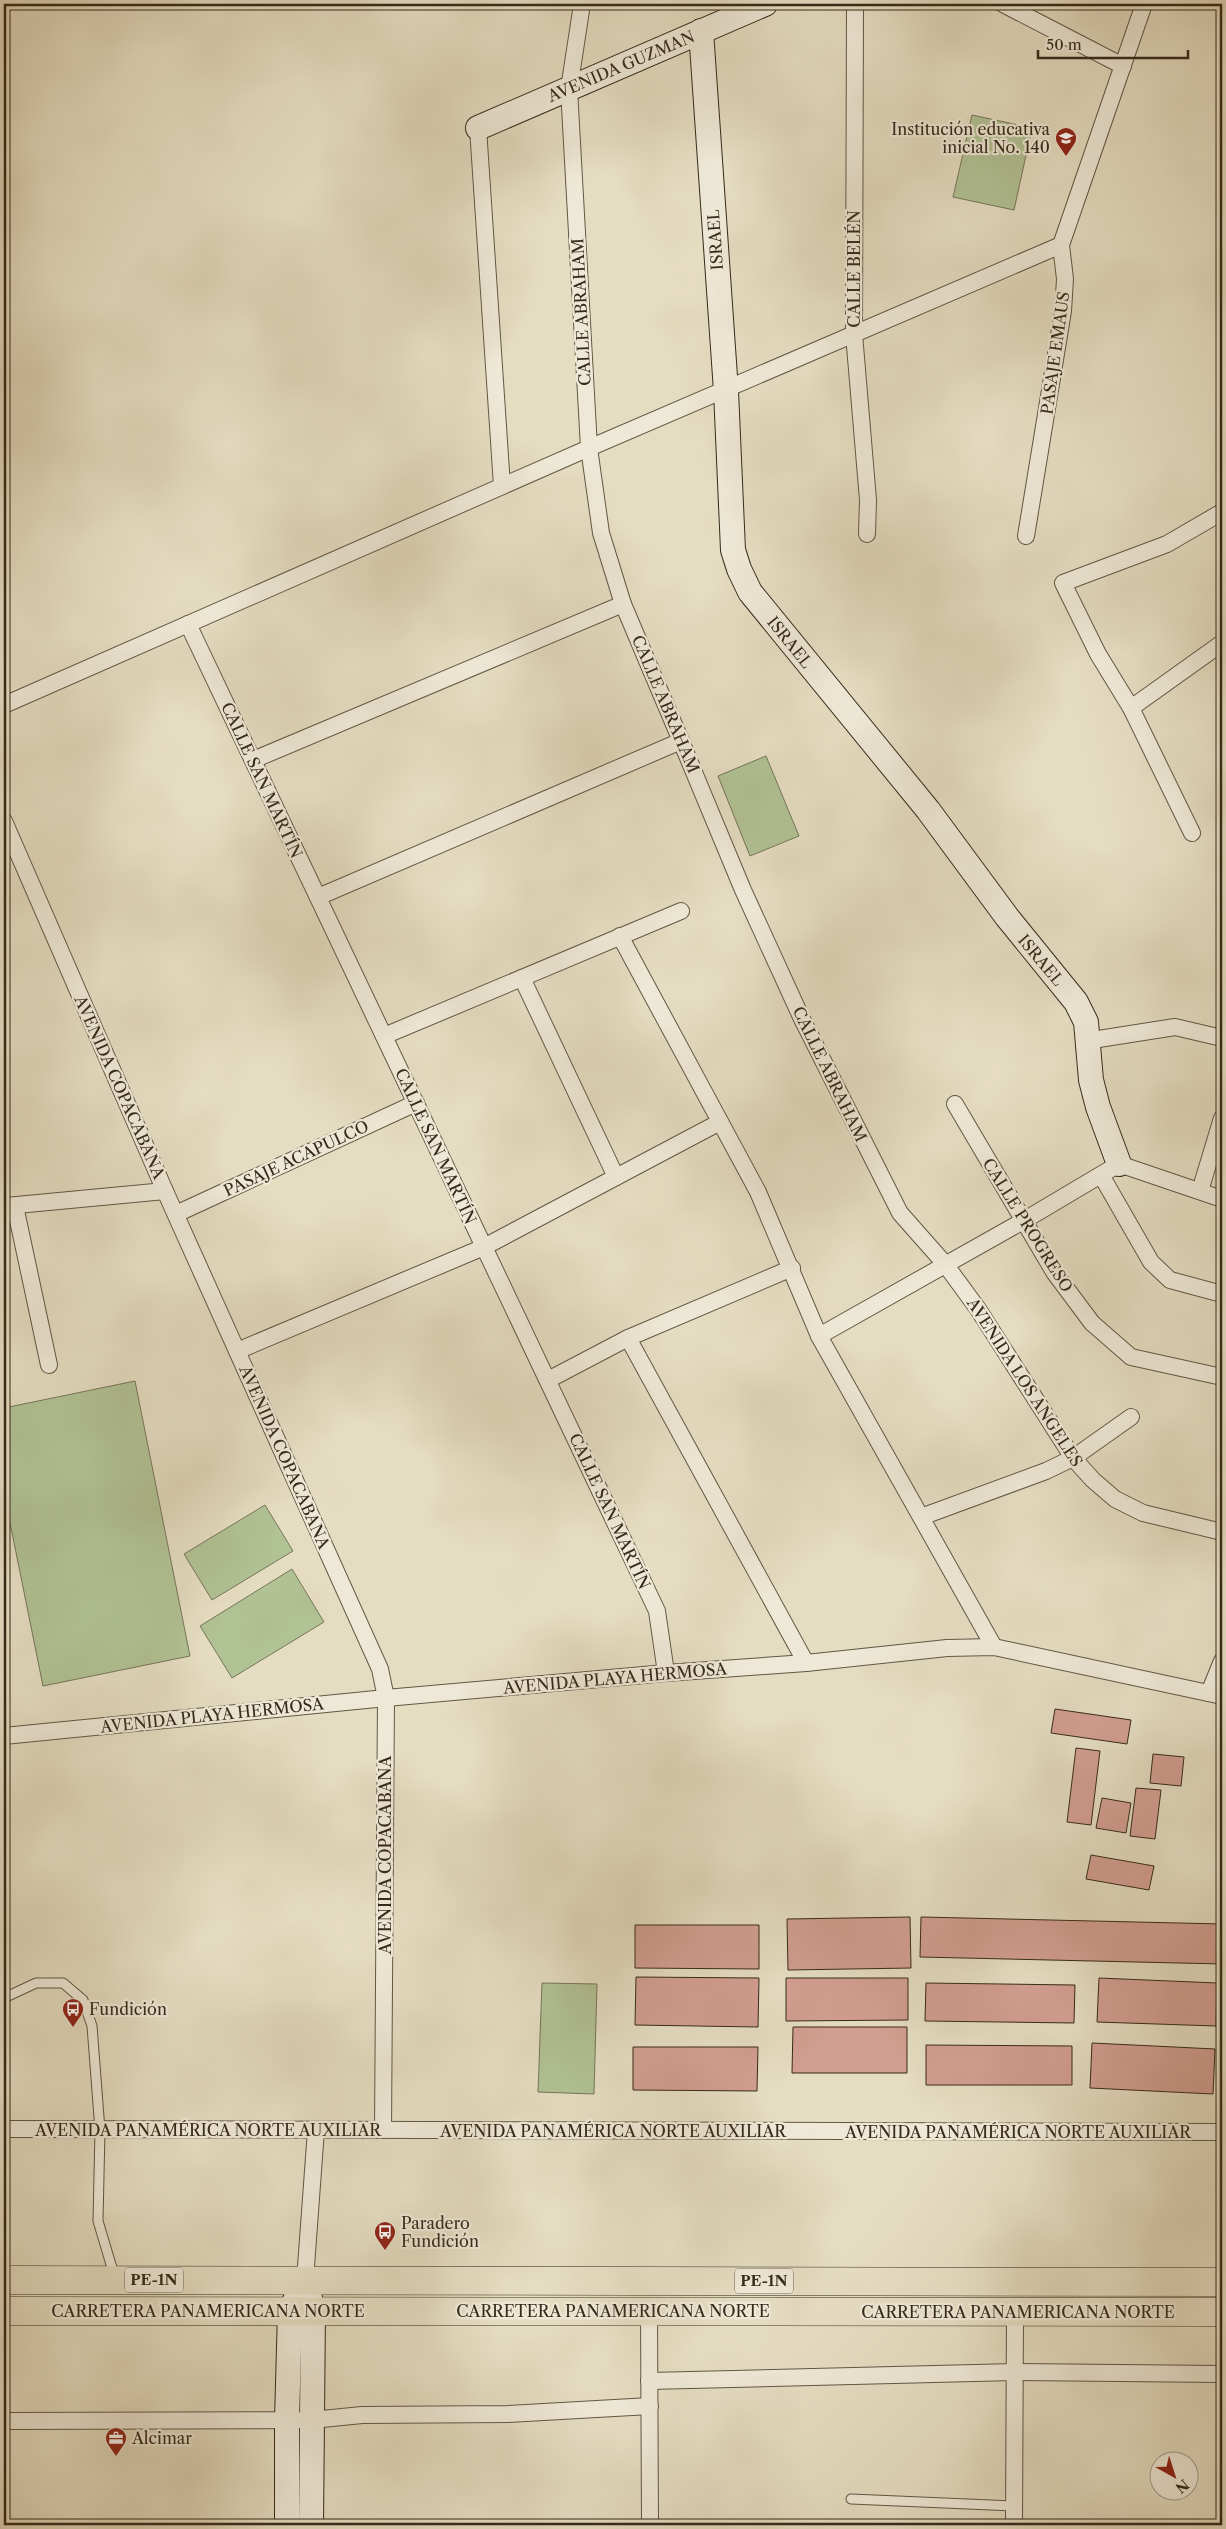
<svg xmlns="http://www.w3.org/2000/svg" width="1226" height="2529" font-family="'Libre Caslon Text',serif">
<rect width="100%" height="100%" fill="#e5ddc2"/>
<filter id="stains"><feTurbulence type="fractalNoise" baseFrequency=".004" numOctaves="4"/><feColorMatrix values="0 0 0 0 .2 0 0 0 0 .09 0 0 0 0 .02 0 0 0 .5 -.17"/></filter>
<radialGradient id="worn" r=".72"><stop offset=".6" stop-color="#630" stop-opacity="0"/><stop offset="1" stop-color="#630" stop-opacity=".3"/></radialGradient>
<g fill="#b1c295" stroke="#747658">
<polygon points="972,115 1032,128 1014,210 953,197"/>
<polygon points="766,756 799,836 750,856 718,776"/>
<polygon points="135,1381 190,1656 43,1686 4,1493 4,1408"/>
<polygon points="265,1505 293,1551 212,1600 184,1554"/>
<polygon points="292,1569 324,1622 232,1678 200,1626"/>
<polygon points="542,1983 597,1984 594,2094 538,2092"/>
</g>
<g fill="#d29e91" stroke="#362a1b">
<polygon points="1055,1709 1131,1720 1127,1744 1051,1733"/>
<polygon points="1076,1748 1100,1751 1091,1825 1067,1822"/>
<polygon points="1153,1754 1184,1757 1181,1786 1150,1783"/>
<polygon points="1136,1788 1161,1790 1155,1839 1130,1836"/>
<polygon points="1102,1798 1131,1803 1126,1833 1096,1828"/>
<polygon points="1091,1855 1154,1866 1149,1890 1086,1879"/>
<polygon points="910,1917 911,1968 788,1970 787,1919"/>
<polygon points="921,1917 1222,1924 1222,1964 920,1957"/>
<polygon points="635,1925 759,1925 759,1969 635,1968"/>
<polygon points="636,1977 759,1978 758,2027 635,2025"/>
<polygon points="786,1978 908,1978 908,2020 786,2021"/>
<polygon points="1099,1978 1217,1983 1216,2026 1097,2022"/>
<polygon points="926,1983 1075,1985 1074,2023 925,2021"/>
<polygon points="793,2027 907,2027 907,2073 792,2073"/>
<polygon points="1092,2043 1215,2049 1213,2094 1090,2088"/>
<polygon points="926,2045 1072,2046 1072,2085 926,2085"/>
<polygon points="633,2047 758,2047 757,2091 633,2090"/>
</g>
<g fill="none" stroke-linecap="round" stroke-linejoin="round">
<g stroke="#625745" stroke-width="11">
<g id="lane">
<polyline points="4,2001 6,1997 36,1983 63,1983 83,2000 92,2026 100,2130 98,2221 115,2278"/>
<polyline points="851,2499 1014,2506"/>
</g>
</g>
<g stroke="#625745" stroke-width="18">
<g id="street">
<polyline points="582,4 569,89 589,448 601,533 623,604 681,741 743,890 802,1019 900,1213 945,1264 978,1309 1073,1458 1093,1480 1115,1499 1143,1513 1222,1532"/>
<polyline points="855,4 854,334 868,500 867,534"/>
<polyline points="1003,4 1123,66"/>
<polyline points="478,128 502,486"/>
<polyline points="1026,536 1063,311 1065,279 1061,245 1144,4"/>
<polyline points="188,624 657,1611 666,1673"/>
<polyline points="4,705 589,448 1061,245"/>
<polyline points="1131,708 1222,643"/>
<polyline points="253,760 623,604"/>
<polyline points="4,821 165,1191 380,1669 386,1698 383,2130"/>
<polyline points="1192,833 1131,708 1098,654 1063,583 1167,544 1222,512"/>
<polyline points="318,897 681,741"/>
<polyline points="620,936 758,1192 819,1336 994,1647"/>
<polyline points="522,978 616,1177"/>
<polyline points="384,1036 681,911"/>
<polyline points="1086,1041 1175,1027 1222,1038"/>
<polyline points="955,1104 1054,1272 1092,1323 1131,1357 1222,1377"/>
<polyline points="1101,1175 1151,1262 1170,1280 1222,1294"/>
<polyline points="1200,1191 1222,1118"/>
<polyline points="6,1206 165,1191"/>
<polyline points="15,1206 49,1365"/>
<polyline points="176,1214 416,1103"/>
<polyline points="819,1336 1023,1221 1119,1164 1222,1199"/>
<polyline points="628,1338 806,1663"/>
<polyline points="237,1351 484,1247 720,1122"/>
<polyline points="548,1380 628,1338 792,1268"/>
<polyline points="921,1517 1046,1471 1073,1458 1131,1417"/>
<polyline points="1209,1693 1222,1661"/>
<polyline points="4,1736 386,1698 666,1673 806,1663 947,1648 994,1647 1222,1696"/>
<polyline points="4,2129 1222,2132"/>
<polyline points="305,2280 316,2130"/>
<polyline points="649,2311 650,2525"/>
<polyline points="649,2381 1015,2372 1222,2374"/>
<polyline points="4,2421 312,2420 362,2415 508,2414 650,2406"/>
<polyline points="1014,2525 1015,2312"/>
</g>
</g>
<g stroke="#362a1b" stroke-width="26">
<g id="secondary">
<polyline points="701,31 726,391 733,550 739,569 750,592 928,810 1007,917 1076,1002 1086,1022 1091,1080 1098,1107 1119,1164"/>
<polyline points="478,128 765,4"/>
<polyline points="309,2294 313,2311 311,2525"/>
<polyline points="287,2525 287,2420 290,2311 305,2280"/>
</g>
</g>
<g stroke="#362a1b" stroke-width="29">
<g id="highway">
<polyline points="4,2280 1222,2282"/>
<polyline points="4,2311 1222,2312"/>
</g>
</g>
<use href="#lane" stroke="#eee9d7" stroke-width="9"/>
<use href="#street" stroke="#eee9d7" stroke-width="16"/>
<use href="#secondary" stroke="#eee9d7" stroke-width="24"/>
<use href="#highway" stroke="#e5ddc2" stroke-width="28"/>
</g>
<defs>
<g id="school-pin" transform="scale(1.125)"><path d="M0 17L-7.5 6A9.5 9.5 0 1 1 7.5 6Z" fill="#8f2418" stroke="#eee9d7"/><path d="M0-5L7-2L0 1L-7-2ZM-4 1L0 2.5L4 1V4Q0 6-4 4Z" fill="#fff"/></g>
<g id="bus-pin" transform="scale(1.125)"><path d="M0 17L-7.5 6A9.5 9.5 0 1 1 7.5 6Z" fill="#8f2418" stroke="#eee9d7"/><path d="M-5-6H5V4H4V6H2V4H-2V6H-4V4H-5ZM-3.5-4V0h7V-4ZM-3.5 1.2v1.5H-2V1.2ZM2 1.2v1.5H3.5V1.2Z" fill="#fff"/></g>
<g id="office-pin" transform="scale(1.125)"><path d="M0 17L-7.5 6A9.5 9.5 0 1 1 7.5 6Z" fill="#8f2418" stroke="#eee9d7"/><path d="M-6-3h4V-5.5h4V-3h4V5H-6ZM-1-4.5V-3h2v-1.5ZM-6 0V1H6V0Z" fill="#fff"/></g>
</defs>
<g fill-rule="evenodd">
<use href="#school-pin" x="1066" y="138"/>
<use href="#bus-pin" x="73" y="2009"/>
<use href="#bus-pin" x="385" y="2232"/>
<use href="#office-pin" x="116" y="2438"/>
</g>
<g text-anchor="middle" stroke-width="4.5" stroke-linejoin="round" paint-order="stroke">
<g fill="#eee9d7" stroke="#6d6353" stroke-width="1">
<rect x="125" y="2267.5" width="58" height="25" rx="4"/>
<rect x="735" y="2268.5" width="58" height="25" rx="4"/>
</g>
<g font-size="15" font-weight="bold" fill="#362a1b">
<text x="154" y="2285">PE-1N</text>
<text x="764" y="2286">PE-1N</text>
</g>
<g font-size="16" fill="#362a1b" stroke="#eee9d7">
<text transform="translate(621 66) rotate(-23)" y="6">AVENIDA GUZMAN</text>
<text transform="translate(715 240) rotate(-94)" y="6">ISRAEL</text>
<text transform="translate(854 269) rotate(-90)" y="6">CALLE BELÉN</text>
<text transform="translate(581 312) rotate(-93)" y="6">CALLE ABRAHAM</text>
<text transform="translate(1055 353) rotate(-82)" y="6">PASAJE EMAUS</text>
<text transform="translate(790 642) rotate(51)" y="6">ISRAEL</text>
<text transform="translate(666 704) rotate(67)" y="6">CALLE ABRAHAM</text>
<text transform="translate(262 780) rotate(65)" y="6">CALLE SAN MARTÍN</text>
<text transform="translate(1041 960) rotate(50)" y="6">ISRAEL</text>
<text transform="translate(830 1074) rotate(64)" y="6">CALLE ABRAHAM</text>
<text transform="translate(120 1087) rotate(66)" y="6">AVENIDA COPACABANA</text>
<text transform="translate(436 1146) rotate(65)" y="6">CALLE SAN MARTÍN</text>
<text transform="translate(296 1158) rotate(-25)" y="6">PASAJE ACAPULCO</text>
<text transform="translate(1028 1225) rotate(58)" y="6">CALLE PROGRESO</text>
<text transform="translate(1025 1382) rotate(57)" y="6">AVENIDA LOS ANGELES</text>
<text transform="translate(285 1457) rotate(66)" y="6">AVENIDA COPACABANA</text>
<text transform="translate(610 1511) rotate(65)" y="6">CALLE SAN MARTÍN</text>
<text transform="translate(615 1678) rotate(-5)" y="6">AVENIDA PLAYA HERMOSA</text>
<text transform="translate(212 1715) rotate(-6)" y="6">AVENIDA PLAYA HERMOSA</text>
<text transform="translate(385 1855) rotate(-90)" y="6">AVENIDA COPACABANA</text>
<text x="208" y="2136">AVENIDA PANAMÉRICA NORTE AUXILIAR</text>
<text x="613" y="2137">AVENIDA PANAMÉRICA NORTE AUXILIAR</text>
<text x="1018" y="2138">AVENIDA PANAMÉRICA NORTE AUXILIAR</text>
<text x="208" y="2317">CARRETERA PANAMERICANA NORTE</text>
<text x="613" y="2317">CARRETERA PANAMERICANA NORTE</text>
<text x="1018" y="2318">CARRETERA PANAMERICANA NORTE</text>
</g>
<g font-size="16" fill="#362a1b" stroke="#eee9d7" text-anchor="start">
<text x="1050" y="135" text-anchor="end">Institución educativa<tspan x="1050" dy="18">inicial No. 140</tspan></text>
<text x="89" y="2015">Fundición</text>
<text x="401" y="2229">Paradero<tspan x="401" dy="18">Fundición</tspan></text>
<text x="132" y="2444">Alcimar</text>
</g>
</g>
<rect width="1226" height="2529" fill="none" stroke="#e5ddc2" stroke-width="20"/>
<rect x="5" y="5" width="1216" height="2519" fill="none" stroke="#362a1b" stroke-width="2.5"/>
<rect x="10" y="10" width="1206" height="2509" fill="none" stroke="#362a1b"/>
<g transform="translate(1174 2476) rotate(141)"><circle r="24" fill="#eee9d7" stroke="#a49d8c"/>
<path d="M0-4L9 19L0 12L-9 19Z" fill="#8f2418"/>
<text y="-8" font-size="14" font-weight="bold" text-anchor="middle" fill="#362a1b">N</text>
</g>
<path d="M1038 50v8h150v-8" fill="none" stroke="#362a1b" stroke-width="2.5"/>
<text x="1046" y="50" font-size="15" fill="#362a1b" stroke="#eee9d7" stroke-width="4" paint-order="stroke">50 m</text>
<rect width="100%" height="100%" filter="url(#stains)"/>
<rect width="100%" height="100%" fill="url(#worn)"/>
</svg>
